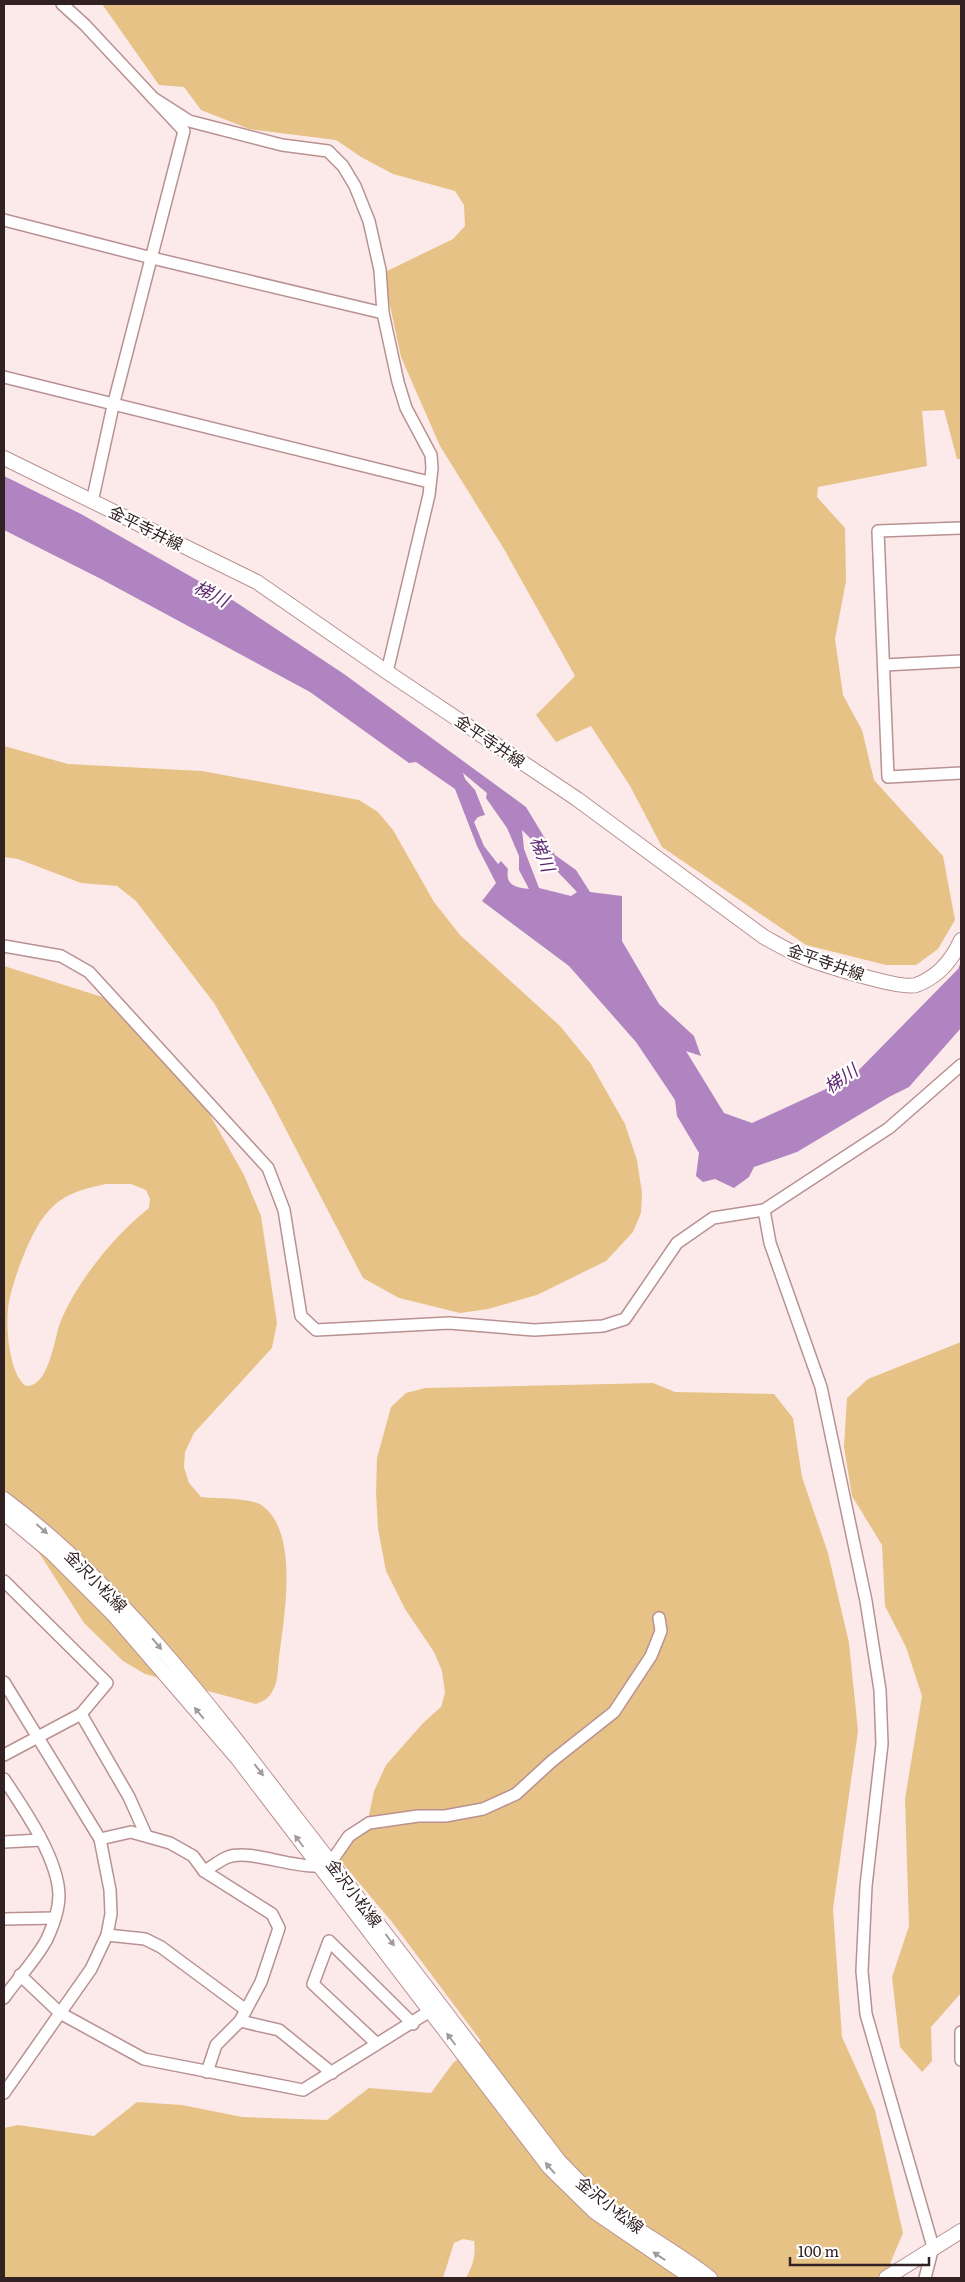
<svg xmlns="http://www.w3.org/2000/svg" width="965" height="2282" font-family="Literata,'Noto Sans JP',serif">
<rect width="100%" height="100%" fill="#fceaea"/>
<g fill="#e7c286" fill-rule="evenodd">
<polygon points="102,4 961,4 961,459 957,459 944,410 922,411 927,466 818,487 817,497 845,528 846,581 835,639 843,695 862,730 874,780 943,856 955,920 938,949 916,965 886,965 806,945 662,847 630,786 591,726 556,742 536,715 575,676 504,549 440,446 401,357 383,273 453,239 465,226 464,205 455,191 393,174 361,157 336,140 249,129 201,110 184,87 159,85"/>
<polygon points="4,746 68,764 202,771 359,800 378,812 393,830 434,902 460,935 560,1026 591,1064 625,1124 637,1160 642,1193 641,1213 633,1232 606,1261 537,1295 488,1309 460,1313 399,1298 363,1278 269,1097 214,1003 136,901 117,886 81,883 18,859 4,857"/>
<path d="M4,966L115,1001L150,1029L205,1106L244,1175L261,1216L277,1323L272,1348L194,1433L185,1452L184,1467L189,1483L201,1497C216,1499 253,1497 264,1507C299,1535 284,1618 279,1657C278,1667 278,1682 273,1690C269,1698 264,1701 256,1704L145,1674L123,1661L84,1623L4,1498ZM106,1184H131L146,1190L150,1199L149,1208C114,1236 77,1281 60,1323C54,1340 49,1387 26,1386C8,1373 5,1322 9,1302C13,1280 31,1231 46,1214C62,1194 82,1189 106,1184Z"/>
<polygon points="961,1342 961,1993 931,2027 932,2061 922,2072 900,2047 892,1977 909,1926 905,1799 922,1696 906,1647 885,1606 882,1545 852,1496 844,1447 847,1398 868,1379"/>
<path d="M653,1383L675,1392L774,1394L793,1418L802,1477L828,1553L849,1643L858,1731L833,1909L842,2037L875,2110L903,2233L884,2278H466C473,2265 476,2256 474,2241L463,2239L454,2243L443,2278H4V2128L18,2125L94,2136L137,2102L182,2105L242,2117L327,2120L369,2088L431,2093L453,2063L481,2041L392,1922L339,1859L369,1815L374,1791L386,1765L424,1722L441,1707L445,1693L442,1671L434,1652L405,1609L386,1571L378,1529L376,1492L377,1458L391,1407L406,1393L425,1388Z"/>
</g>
<path fill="#af84c0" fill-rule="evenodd" d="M4,476L81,514L234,601L344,674L526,807L555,855L576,870L590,892L622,896V941L659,1004L694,1036L701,1056L686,1051L724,1113L752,1123L852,1077L958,969L961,962V1028L909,1087L889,1097L797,1152L754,1167L749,1177L734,1188L715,1179L703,1182L696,1176L699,1153L677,1116L675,1100L636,1042L569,966L482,901L496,883L477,846L455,789L416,762L409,763L310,692L101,579L4,530ZM463,773L487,793L486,798L507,828L519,856V870L529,889C516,887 505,886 508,869L501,861L498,864L484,846L474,822L478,817L485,815L475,790L465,779ZM522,830L545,853L554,868L577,892L571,896L539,888L524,849Z"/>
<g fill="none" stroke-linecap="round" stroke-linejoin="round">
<g stroke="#b99191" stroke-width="14">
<g id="minor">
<polyline points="62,4 85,25 184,131 113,406 92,502"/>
<polyline points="153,98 189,121 282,145 328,151 343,166 355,186 369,221 380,270 383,313 398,382 406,408 431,455 432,468 429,495 387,672"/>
<polyline points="4,220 152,258 383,313"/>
<polyline points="4,377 429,482"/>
<polyline points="961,528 878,531 888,777 961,773"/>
<polyline points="884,665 961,661"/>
<polyline points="4,946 61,956 89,972 268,1168 284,1210 301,1316 316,1330 449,1323 534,1330 603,1326 625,1319 677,1243 713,1218 764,1210"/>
<polyline points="4,1581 107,1683 81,1714 4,1755"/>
<polyline points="4,1682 100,1839 110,1890 111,1914 107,1935 91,1969 4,2093"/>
<polyline points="81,1714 129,1797 146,1835"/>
<path d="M4,1779C24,1809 58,1858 59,1895C59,1910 53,1926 47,1939C36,1960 17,1979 4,1998"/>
<polyline points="100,1839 131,1832 170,1843 193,1856 204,1871 272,1914 279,1928 261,1982 240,2021 216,2045 207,2072"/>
<polyline points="4,1842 41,1840"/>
<polyline points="331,1862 349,1836 369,1823 418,1816 445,1816 483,1809 516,1794 552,1761 614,1712 651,1656 661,1631 659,1618"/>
<path d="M204,1871C212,1867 220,1860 228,1857C249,1849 292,1868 319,1866"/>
<polyline points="4,1919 55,1918"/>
<polyline points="107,1935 145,1939 161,1947 246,2010"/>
<polyline points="20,1975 60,2013 144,2059 303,2090 430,2011"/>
<polyline points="240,2021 279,2030 332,2073"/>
<polyline points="961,2032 961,2060"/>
<polyline points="376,2043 313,1984 329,1941 413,2024"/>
<polyline points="925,2278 933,2247 866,2014 862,1971 866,1886 882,1744 880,1690 866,1601 821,1387 770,1243 764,1210 889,1128 961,1065"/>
</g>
</g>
<g stroke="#b99191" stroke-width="16">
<g id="major">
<path d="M4,458L257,582L387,672L577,799L764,937C775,943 787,950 798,955C816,963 901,990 916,985C938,977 952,960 961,940"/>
<path d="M4,1499C120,1586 209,1704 297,1819C385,1932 472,2047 559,2161C583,2187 608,2209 637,2229C662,2245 687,2260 710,2278"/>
<polyline points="4,1513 53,1554 113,1614 238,1759 549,2167 595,2212 692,2278"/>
<polyline points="886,2278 961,2231"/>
</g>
</g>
<use href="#minor" stroke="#fff" stroke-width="11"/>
<use href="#major" stroke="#fff" stroke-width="14"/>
</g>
<defs><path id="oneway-solid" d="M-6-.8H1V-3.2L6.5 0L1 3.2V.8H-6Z" transform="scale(1.25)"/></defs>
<g fill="#a29b9c">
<use href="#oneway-solid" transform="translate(42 1529) rotate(41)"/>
<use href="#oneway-solid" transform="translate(157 1644) rotate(50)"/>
<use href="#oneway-solid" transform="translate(199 1713) rotate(-130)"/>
<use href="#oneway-solid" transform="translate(259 1770) rotate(52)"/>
<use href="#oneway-solid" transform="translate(299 1841) rotate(-127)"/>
<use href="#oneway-solid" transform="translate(390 1940) rotate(53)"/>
<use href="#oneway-solid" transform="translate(451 2039) rotate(-127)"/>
<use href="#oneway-solid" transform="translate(550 2168) rotate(-131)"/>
<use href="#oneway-solid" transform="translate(659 2256) rotate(-146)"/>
</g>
<g text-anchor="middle" stroke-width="4.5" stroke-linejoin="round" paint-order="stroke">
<g font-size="16" fill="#312122" stroke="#fff">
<text transform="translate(146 528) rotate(26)" y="6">金平寺井線</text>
<text transform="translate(490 741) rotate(34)" y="6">金平寺井線</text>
<text transform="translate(826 962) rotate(19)" y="6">金平寺井線</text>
<text transform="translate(96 1581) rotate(45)" y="6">金沢小松線</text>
<text transform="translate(354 1893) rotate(53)" y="6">金沢小松線</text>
<text transform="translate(610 2205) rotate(38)" y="6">金沢小松線</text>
</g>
<g font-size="18" font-style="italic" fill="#5f2972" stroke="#fff">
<text transform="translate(211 594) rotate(27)" y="6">梯川</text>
<text transform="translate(542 854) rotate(69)" y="6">梯川</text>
<text transform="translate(841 1079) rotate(-35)" y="6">梯川</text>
</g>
</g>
<rect width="965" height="2282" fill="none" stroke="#312122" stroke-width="10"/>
<path d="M790 2257v8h139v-8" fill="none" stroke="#312122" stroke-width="2.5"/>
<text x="798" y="2257" font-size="15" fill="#312122" stroke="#ffffff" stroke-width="4" paint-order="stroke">100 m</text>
</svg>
